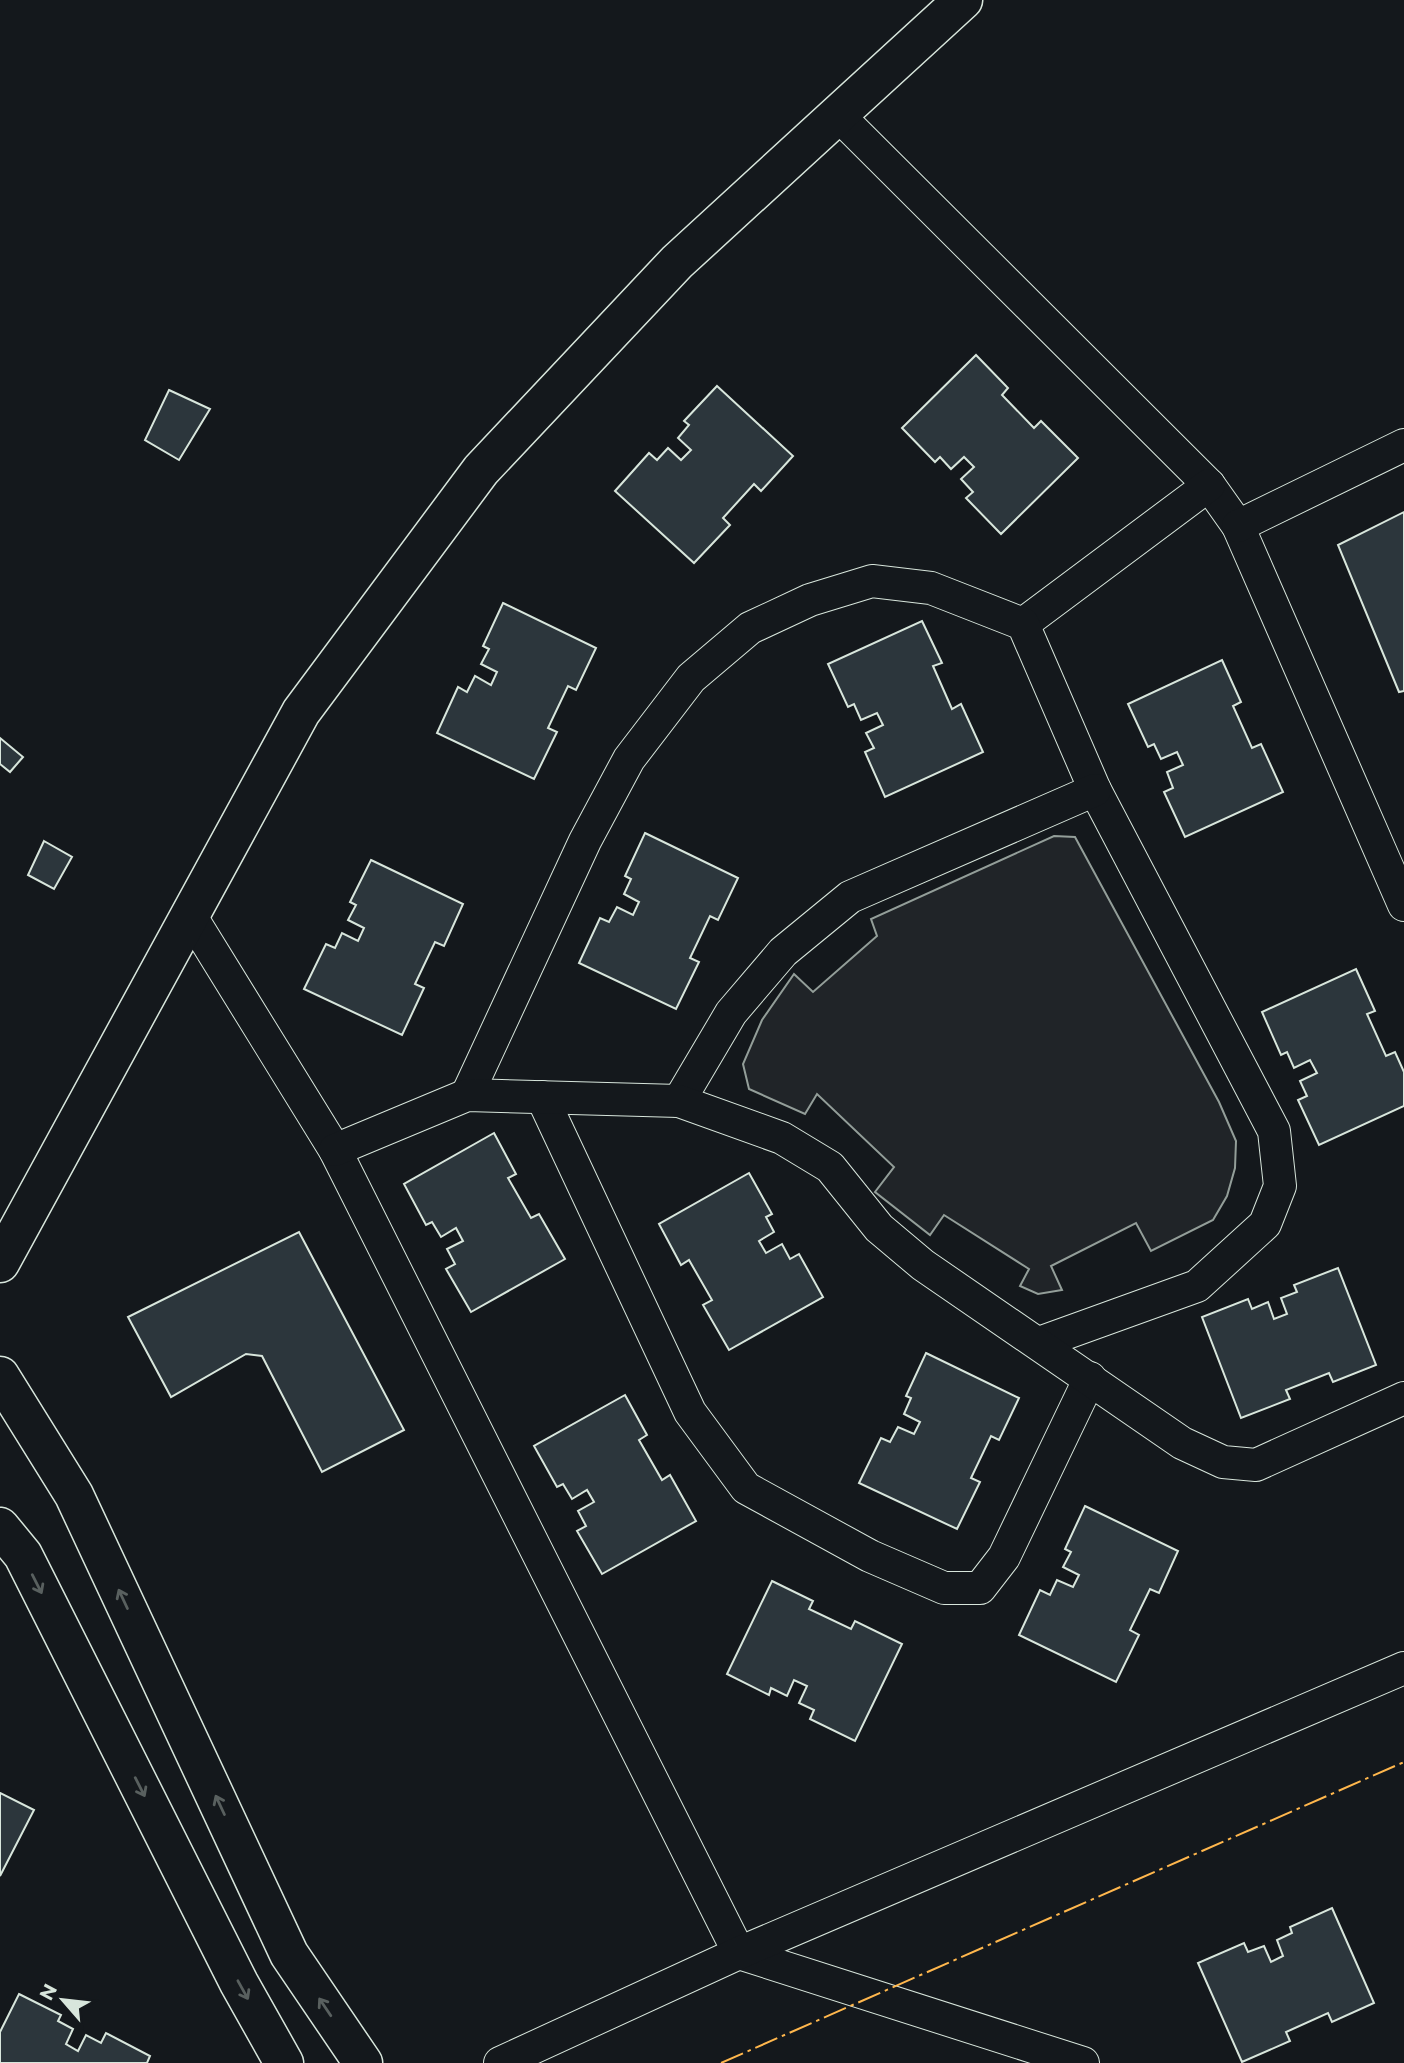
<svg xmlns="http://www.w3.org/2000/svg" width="1404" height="2063" font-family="Montserrat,sans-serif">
<rect width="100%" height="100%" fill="#14181c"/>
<polygon fill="#202428" stroke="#939e99" stroke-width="2" points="1054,836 1075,837 1219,1102 1236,1141 1235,1168 1227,1196 1213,1220 1151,1251 1136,1223 1051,1266 1062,1290 1038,1294 1020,1286 1029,1269 944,1215 930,1235 875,1192 894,1167 817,1094 805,1114 749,1089 743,1064 762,1020 794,974 813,992 877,936 871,919"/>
<g fill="#2c363c" stroke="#d8e6dc" stroke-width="2">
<polygon points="976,355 1008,388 1002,395 1034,428 1041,421 1078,458 1001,534 966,498 973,492 961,479 974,467 964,457 951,469 940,457 935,462 902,428"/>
<polygon points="717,386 793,456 761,491 754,484 723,518 730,525 694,563 615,491 649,453 657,460 668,448 681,460 691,450 678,438 689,425 684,421"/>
<polygon points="169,390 210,409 179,460 145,440"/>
<polygon points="1404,512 1404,691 1399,692 1338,545"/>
<polygon points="503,603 596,648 576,690 568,686 548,728 557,732 534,779 437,733 458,687 467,692 475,676 491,685 497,672 481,664 489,649 483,646"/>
<polygon points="922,621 942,663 933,666 952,709 961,704 983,752 885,797 865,752 874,748 866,733 883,725 877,713 861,720 854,704 848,707 828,664"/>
<polygon points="1222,660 1241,702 1233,706 1252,748 1261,744 1283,792 1185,837 1164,792 1173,788 1167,772 1183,765 1177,752 1161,759 1154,744 1148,747 1128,704"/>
<polygon points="0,738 23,757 10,772 0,764"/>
<polygon points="645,833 738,878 718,920 710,916 690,958 699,962 676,1009 579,963 600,918 609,922 617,907 633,915 639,902 624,894 631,879 625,876"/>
<polygon points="44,841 72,857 54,889 28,875"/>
<polygon points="371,860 463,904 444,946 435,942 415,984 424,988 402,1035 304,989 326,944 335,948 342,933 358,941 364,928 348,920 356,905 350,902"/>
<polygon points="1356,969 1375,1011 1367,1014 1386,1056 1395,1052 1404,1072 1404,1106 1319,1145 1298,1100 1307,1096 1300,1081 1317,1073 1310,1060 1294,1068 1287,1052 1281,1055 1262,1012"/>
<polygon points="494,1133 516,1174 508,1178 531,1218 539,1214 565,1259 471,1312 446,1269 455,1264 447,1249 463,1241 456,1228 441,1237 432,1222 426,1225 404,1184"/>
<polygon points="749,1173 772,1214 766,1217 774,1232 759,1241 766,1253 782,1244 790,1259 799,1254 823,1297 729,1350 703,1305 712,1300 689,1260 681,1265 659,1224"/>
<polygon points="299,1232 404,1430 322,1472 262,1356 246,1354 171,1397 128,1317"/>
<polygon points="1338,1268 1376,1365 1333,1382 1329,1373 1286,1390 1290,1399 1241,1418 1202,1317 1248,1299 1252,1309 1268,1302 1274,1319 1287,1314 1281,1298 1297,1292 1294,1285"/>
<polygon points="926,1353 1019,1398 999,1440 991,1436 971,1478 980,1482 957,1529 859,1483 881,1438 890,1442 898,1427 914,1434 920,1422 904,1414 911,1398 906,1396"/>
<polygon points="625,1395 647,1435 639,1440 662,1480 670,1475 696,1521 602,1574 577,1531 586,1526 578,1511 594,1502 587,1490 572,1499 563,1484 557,1487 534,1446"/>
<polygon points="1085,1506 1178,1551 1159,1593 1150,1589 1130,1630 1139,1635 1116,1682 1019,1635 1040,1590 1050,1595 1057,1580 1073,1587 1079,1575 1063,1567 1071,1552 1065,1549"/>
<polygon points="772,1581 813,1601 809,1609 851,1629 855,1621 902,1644 855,1741 810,1719 814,1710 799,1703 807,1686 794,1680 787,1696 771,1688 769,1695 727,1674"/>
<polygon points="0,1793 34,1810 0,1876"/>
<polygon points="1332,1908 1374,2003 1332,2022 1328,2013 1286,2032 1290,2041 1242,2062 1198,1963 1244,1943 1248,1952 1264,1946 1271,1962 1283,1956 1277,1940 1292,1933 1290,1927"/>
<polygon points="19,1994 61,2015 58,2021 73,2029 66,2044 78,2051 86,2035 101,2043 106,2033 150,2056 147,2063 0,2063 0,2032"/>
</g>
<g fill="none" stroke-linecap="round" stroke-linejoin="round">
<g stroke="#d8e6dc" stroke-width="34">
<g id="minor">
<polyline points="838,115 1209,485 1238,526 1404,905"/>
<polyline points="1238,526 1404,445"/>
<polyline points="1023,624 1209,485"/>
<polyline points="190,915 335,1150 739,1953 1083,2063"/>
<polyline points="467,1095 585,841 629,759 691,678 750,628 810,600 872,581 931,588 1023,624 1095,790 1274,1131 1280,1186 1265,1224 1197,1286 1039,1343"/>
<polyline points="542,1097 690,1412 746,1488 870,1556 944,1588 980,1588 1004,1557 1090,1378"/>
<polyline points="679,1101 731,1013 783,952 850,897 1095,790"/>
<polyline points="335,1150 467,1095 679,1101 782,1138 830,1167 879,1228 923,1265 1182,1443 1223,1462 1256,1465 1404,1398"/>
<polyline points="500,2063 739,1953 1404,1668"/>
</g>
</g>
<g stroke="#d8e6dc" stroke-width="41">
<g id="tertiary">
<polyline points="0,1376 74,1495 289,1954 363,2063"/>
<polyline points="0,1527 23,1555 239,1983 284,2063"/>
</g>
</g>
<g stroke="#d8e6dc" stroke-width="41">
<polyline id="secondary" points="0,1263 301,712 481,470 677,262 963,0"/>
</g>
<use href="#minor" stroke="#14181c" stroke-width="32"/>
<use href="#tertiary" stroke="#14181c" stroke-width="38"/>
<use href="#secondary" stroke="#14181c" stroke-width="38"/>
<polyline stroke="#ffb74d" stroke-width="2" stroke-dasharray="24 5 3.5 5" stroke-linecap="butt" points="721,2063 1404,1762"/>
</g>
<defs><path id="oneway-shaft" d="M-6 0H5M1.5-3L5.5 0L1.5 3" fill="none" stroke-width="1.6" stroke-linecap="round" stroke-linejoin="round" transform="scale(1.75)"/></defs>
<g stroke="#59605f">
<use href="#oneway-shaft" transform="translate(37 1584) rotate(63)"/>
<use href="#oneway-shaft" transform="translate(123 1599) rotate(-115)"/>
<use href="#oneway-shaft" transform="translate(140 1787) rotate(63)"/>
<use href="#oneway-shaft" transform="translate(220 1805) rotate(-115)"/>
<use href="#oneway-shaft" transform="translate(243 1990) rotate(61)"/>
<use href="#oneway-shaft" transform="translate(325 2007) rotate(-124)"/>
</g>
<g transform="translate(63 2000) rotate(298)" stroke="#14181c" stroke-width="5" paint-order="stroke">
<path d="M0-5L12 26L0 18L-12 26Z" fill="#d8e6dc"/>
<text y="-10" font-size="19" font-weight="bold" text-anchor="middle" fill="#d8e6dc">N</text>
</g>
</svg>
